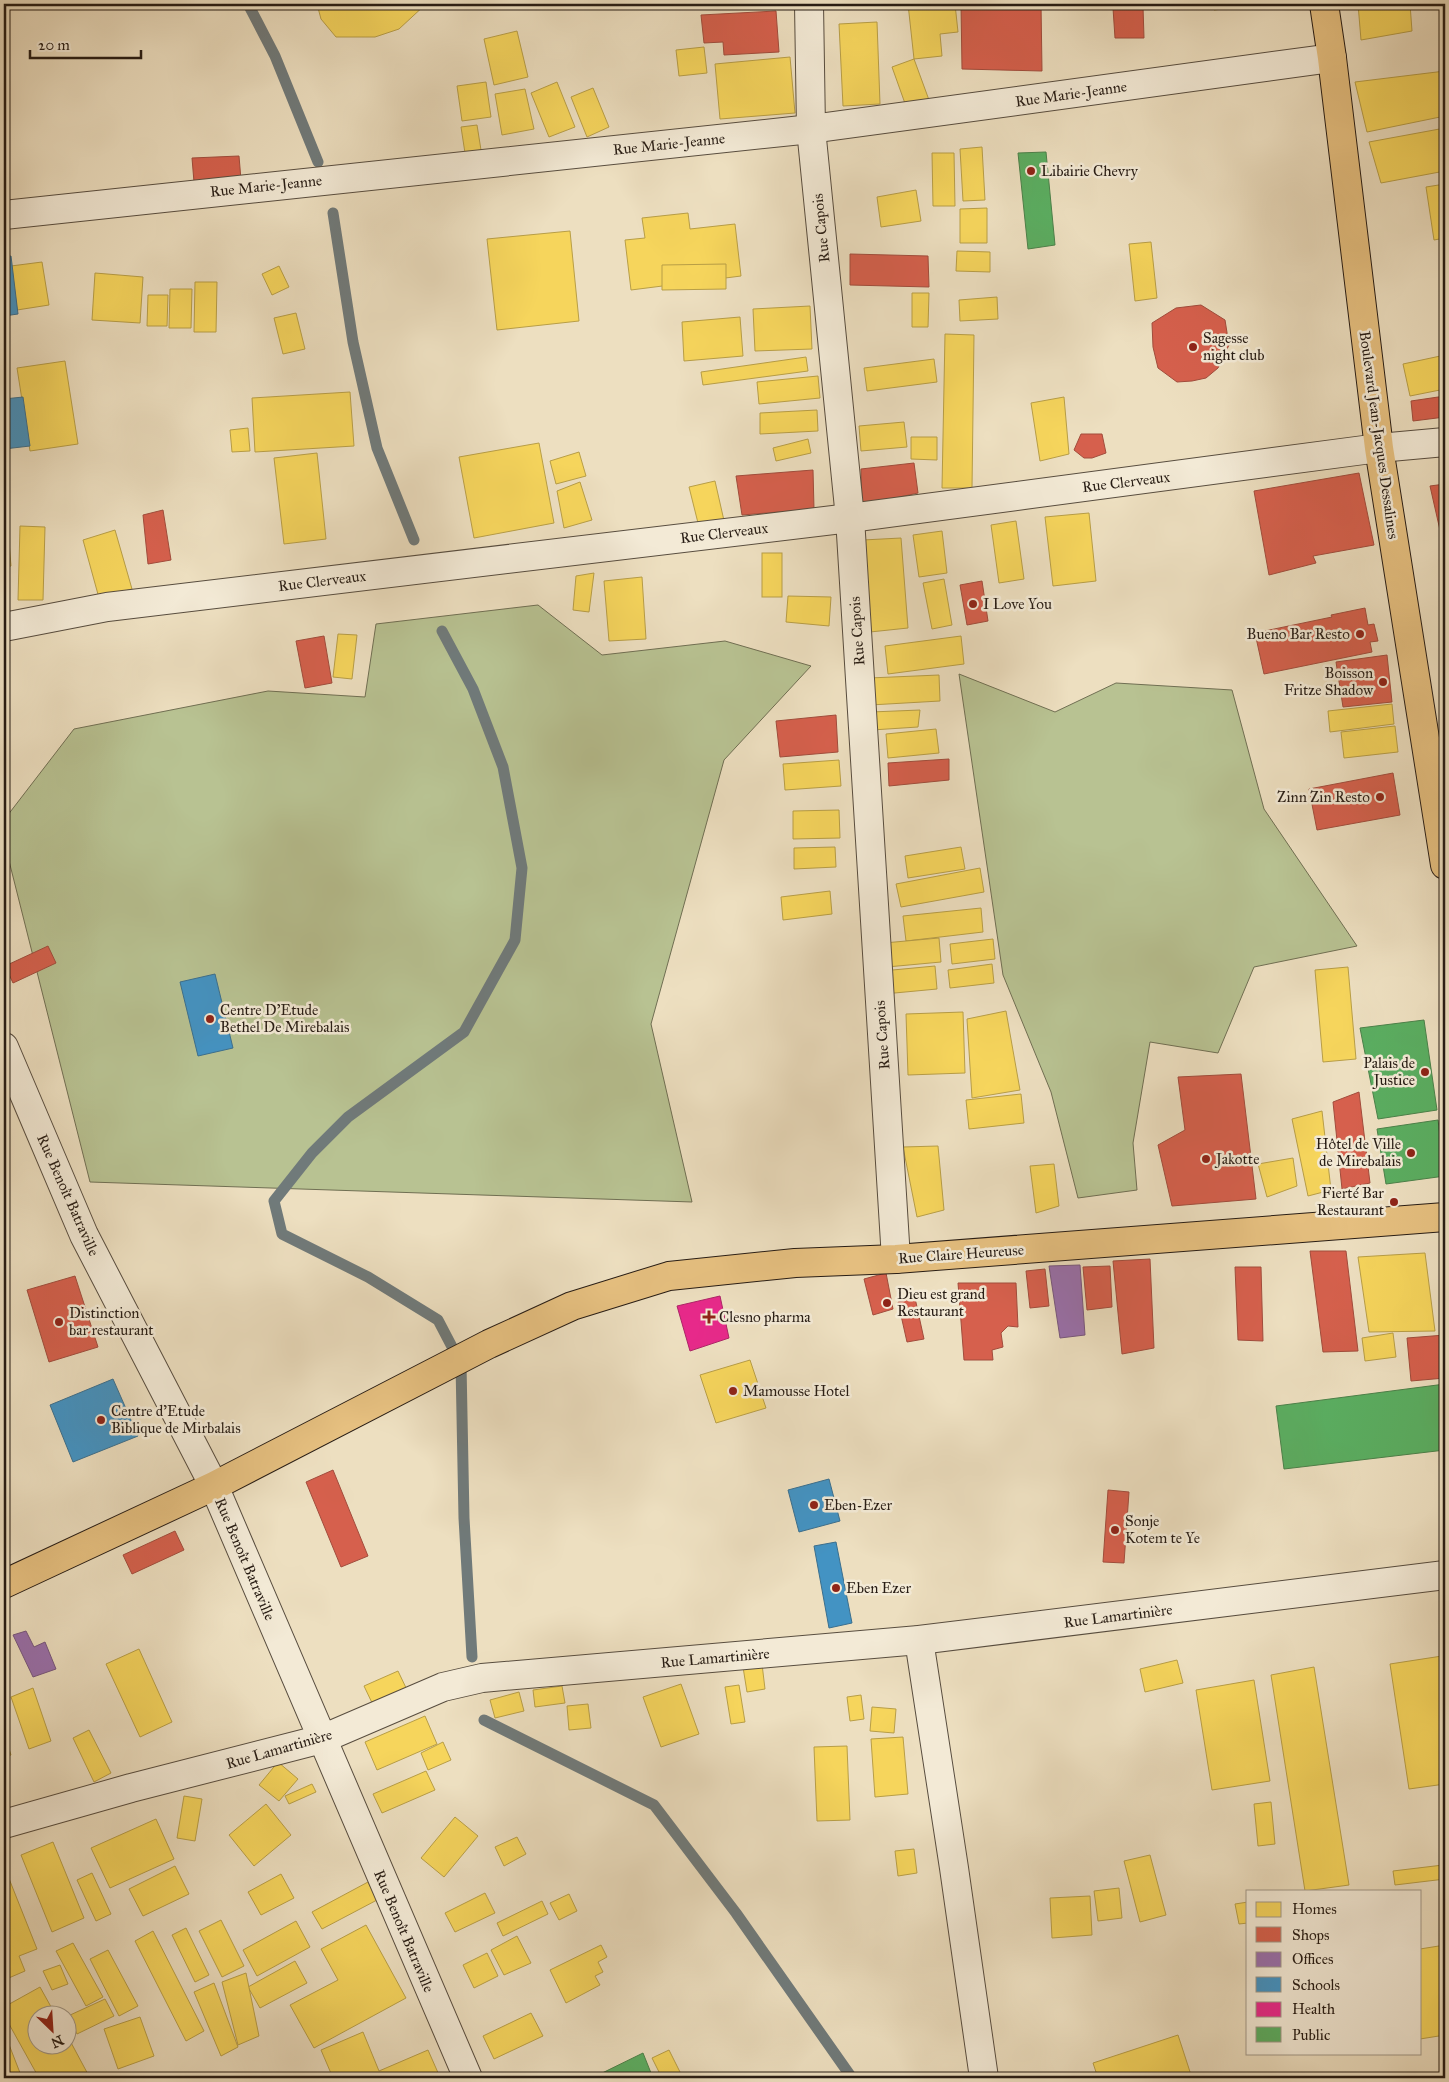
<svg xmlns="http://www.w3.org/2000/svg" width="1449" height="2082" font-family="'IM FELL Great Primer',serif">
<rect width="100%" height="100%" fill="#eddfc0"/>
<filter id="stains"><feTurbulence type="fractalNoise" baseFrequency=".004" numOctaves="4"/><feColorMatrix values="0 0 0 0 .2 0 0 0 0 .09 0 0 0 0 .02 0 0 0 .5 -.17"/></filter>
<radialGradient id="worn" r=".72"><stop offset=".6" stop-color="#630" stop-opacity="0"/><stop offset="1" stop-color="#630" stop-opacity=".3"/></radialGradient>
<g fill="#b8c292" stroke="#706f53">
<polygon points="538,605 602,655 725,641 811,666 724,760 651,1024 692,1202 90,1182 4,841 4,820 74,729 268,691 365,697 376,624"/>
<polygon points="959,674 1055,712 1116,683 1232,690 1264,809 1357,946 1254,967 1218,1053 1150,1042 1133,1143 1137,1190 1078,1198 1051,1092 1003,975"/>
</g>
<g fill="#f6d55c" stroke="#b89e46">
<polygon points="317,4 426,4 399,29 375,37 336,37 321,19"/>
<polygon points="908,4 955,4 958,32 940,34 942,56 914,59"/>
<polygon points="1213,4 1264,4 1214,10"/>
<polygon points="1358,4 1410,4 1412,31 1361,40"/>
<polygon points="877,22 880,104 843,106 839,24"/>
<polygon points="517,31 528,77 494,85 484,39"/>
<polygon points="704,47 707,73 679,76 676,50"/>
<polygon points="790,57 795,113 720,119 715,64"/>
<polygon points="914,59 929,100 907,109 892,67"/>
<polygon points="1445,71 1445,116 1367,132 1355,82"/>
<polygon points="486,82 491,117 462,121 457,86"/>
<polygon points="557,82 575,127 549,137 531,93"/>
<polygon points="593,88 609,127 587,137 571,97"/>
<polygon points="525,89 534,129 502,135 495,94"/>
<polygon points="477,125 481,150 465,153 461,127"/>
<polygon points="1445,128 1445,171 1381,183 1369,142"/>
<polygon points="982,147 985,200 963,201 960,149"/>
<polygon points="932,153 954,153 955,206 933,206"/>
<polygon points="1445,184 1445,238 1434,240 1426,187"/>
<polygon points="916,190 921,221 881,227 877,197"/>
<polygon points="987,208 987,243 960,243 960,209"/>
<polygon points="688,213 690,229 735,224 741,276 631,290 625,240 645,238 642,218"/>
<polygon points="570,231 579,321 497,330 487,239"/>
<polygon points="1151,242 1157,298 1135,301 1129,244"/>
<polygon points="957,251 990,252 990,272 956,271"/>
<polygon points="42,262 49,305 17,310 11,266"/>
<polygon points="726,264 726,289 662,290 662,265"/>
<polygon points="279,266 289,287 272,295 262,274"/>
<polygon points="95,273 143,277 140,323 92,320"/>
<polygon points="195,282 217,282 216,332 194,332"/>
<polygon points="170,289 192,289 191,328 169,328"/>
<polygon points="912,293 929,293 928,327 912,327"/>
<polygon points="148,295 168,295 167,326 147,326"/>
<polygon points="997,297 998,319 960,321 959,300"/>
<polygon points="810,306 812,349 755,351 753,309"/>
<polygon points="296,313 305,349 283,354 274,318"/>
<polygon points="740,317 743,356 684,361 682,322"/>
<polygon points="945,334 974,335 972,488 942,488"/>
<polygon points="1445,355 1445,389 1410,396 1403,364"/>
<polygon points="806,357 808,371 703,385 701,372"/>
<polygon points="934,359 937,382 867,391 864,368"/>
<polygon points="65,361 78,444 30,451 17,368"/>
<polygon points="818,376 820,398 759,404 757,382"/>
<polygon points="350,392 354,446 255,452 252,398"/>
<polygon points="1064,397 1069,454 1040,461 1031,403"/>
<polygon points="817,410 818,431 760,434 760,413"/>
<polygon points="904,422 907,447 861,451 859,426"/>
<polygon points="248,428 250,451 232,452 230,430"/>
<polygon points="911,437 937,437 937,460 911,459"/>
<polygon points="808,439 811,453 776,461 773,448"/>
<polygon points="539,443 554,523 474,538 459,457"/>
<polygon points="579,452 586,476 556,484 550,461"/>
<polygon points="317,453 326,539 284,544 274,458"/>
<polygon points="4,481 11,566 4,567"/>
<polygon points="715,481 725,525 700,531 689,487"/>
<polygon points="580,482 592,520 564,528 557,491"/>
<polygon points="1089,513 1096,581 1053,586 1045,517"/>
<polygon points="1016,521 1024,579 999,583 991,525"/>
<polygon points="20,526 45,527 43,600 18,600"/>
<polygon points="115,530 132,589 99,598 83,540"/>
<polygon points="942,531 947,573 919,577 913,535"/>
<polygon points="901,538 908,628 870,632 863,540"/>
<rect x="762" y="553" width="20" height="44"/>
<polygon points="594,573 589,612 573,610 576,576"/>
<polygon points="642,577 646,639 609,641 604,581"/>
<polygon points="944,579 952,625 932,629 923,583"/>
<polygon points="788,596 831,597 829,626 786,622"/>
<polygon points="338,634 357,635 352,679 333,677"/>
<polygon points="961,636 964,664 888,674 885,646"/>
<polygon points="939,675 940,701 870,705 869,678"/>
<polygon points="1392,704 1394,724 1330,732 1328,711"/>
<polygon points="920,710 918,727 872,730 871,712"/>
<polygon points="1395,726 1398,752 1344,758 1341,732"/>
<polygon points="936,729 939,753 888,758 886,734"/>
<polygon points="839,760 841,786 785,790 783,764"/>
<polygon points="839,810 840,838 793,839 793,811"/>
<polygon points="835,847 836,867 794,869 794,848"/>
<polygon points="961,847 965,869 908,878 905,856"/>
<polygon points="980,868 984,892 901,907 896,884"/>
<polygon points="830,891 832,914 783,920 781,897"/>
<polygon points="981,908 983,932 906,941 903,916"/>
<polygon points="939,938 941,962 887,967 884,943"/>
<polygon points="993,939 995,959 952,964 950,944"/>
<polygon points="992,964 994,983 950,988 948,970"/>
<polygon points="935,966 937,989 884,994 882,971"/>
<polygon points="1348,967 1356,1059 1323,1062 1315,970"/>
<polygon points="1006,1011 1020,1090 972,1098 967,1019"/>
<polygon points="963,1012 965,1073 908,1075 906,1014"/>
<polygon points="1021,1094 1024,1123 969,1129 966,1100"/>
<polygon points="1322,1111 1331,1190 1308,1196 1292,1119"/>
<polygon points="938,1146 944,1210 917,1217 903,1147"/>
<polygon points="1293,1158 1297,1186 1267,1197 1258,1164"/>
<polygon points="1054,1164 1059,1206 1036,1213 1030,1166"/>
<polygon points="1425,1253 1435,1331 1369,1332 1358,1257"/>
<polygon points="1393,1333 1396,1357 1365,1361 1362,1338"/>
<polygon points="750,1360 766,1408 716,1423 700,1375"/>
<polygon points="139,1649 172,1722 140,1737 106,1664"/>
<polygon points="1442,1656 1445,1680 1445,1784 1409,1789 1390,1664"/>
<polygon points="1177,1660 1183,1683 1145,1692 1140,1669"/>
<polygon points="762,1664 765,1689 747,1692 743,1667"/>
<polygon points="1314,1667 1349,1885 1305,1891 1271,1675"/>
<polygon points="398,1671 408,1692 374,1707 364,1686"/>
<polygon points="1254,1680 1270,1781 1212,1790 1196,1690"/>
<polygon points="681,1684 699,1734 661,1747 643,1697"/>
<polygon points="739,1685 745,1722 731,1724 725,1687"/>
<polygon points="562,1686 565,1703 535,1707 533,1690"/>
<polygon points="33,1688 51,1741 29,1749 11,1697"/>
<polygon points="519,1692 524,1711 495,1718 490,1700"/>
<polygon points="861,1695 864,1719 850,1721 847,1697"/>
<polygon points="588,1704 591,1728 569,1730 567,1706"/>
<polygon points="872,1707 896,1709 894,1733 870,1731"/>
<polygon points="425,1716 437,1744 377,1770 365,1742"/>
<polygon points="89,1730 111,1773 94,1782 73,1738"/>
<polygon points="4,1733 11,1755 4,1757"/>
<polygon points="903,1737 908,1794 875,1797 871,1739"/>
<polygon points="443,1742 451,1760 428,1770 421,1753"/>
<polygon points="847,1746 850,1820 817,1821 814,1747"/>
<polygon points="278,1762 298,1779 279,1801 259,1785"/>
<polygon points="426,1771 435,1790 382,1813 373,1794"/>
<polygon points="312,1784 316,1792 289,1804 285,1796"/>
<polygon points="184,1796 202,1799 195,1841 177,1838"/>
<polygon points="1271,1802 1275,1844 1258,1846 1254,1804"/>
<polygon points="266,1804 291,1835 254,1866 229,1835"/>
<polygon points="455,1817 478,1836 444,1877 421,1858"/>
<polygon points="156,1819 174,1859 110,1888 91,1848"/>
<polygon points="517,1837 526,1854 504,1866 495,1847"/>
<polygon points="53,1842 84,1918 52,1932 21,1855"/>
<polygon points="914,1849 917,1873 898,1876 895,1851"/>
<polygon points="1150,1855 1166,1915 1140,1922 1124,1861"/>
<polygon points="1443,1865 1445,1879 1395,1885 1393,1871"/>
<polygon points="4,1866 37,1949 19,1956 25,1971 4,1980"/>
<polygon points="175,1866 189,1894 143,1916 129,1889"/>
<polygon points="92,1873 111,1914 96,1921 77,1880"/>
<polygon points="281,1874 294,1898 261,1915 248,1892"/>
<polygon points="368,1882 377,1900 322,1929 312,1912"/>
<polygon points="1119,1888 1122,1918 1098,1921 1094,1891"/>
<polygon points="485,1893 495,1913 455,1932 445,1913"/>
<polygon points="569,1894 577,1911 559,1920 550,1903"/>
<polygon points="1090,1896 1092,1935 1052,1938 1050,1898"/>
<polygon points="542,1901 548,1914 503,1936 497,1923"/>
<polygon points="1248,1902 1248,1923 1239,1924 1235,1904"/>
<polygon points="221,1920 244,1966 222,1977 199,1931"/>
<polygon points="296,1921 310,1947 257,1976 243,1950"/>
<polygon points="366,1925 406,1998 314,2048 290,2005 338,1980 321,1949"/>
<polygon points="186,1928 209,1975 195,1982 172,1935"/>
<polygon points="153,1931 204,2031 186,2041 135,1941"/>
<polygon points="517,1936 531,1963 504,1975 491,1950"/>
<polygon points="73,1943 103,1997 86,2006 56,1951"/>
<polygon points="601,1945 607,1957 598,1962 603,1972 595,1976 600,1985 566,2003 550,1970"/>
<polygon points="1445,1945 1445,2035 1420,2039 1420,1949"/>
<polygon points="108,1950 138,2006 119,2016 90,1959"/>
<polygon points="487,1953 498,1976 474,1988 463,1965"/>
<polygon points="295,1961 307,1983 260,2008 248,1987"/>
<polygon points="60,1965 68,1984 52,1990 43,1971"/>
<polygon points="246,1973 259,2036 238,2045 222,1982"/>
<polygon points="214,1983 238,2047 221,2056 194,1992"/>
<polygon points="40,1987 55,2014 38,2014 38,2044 68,2044 68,2037 90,2078 39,2078 4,2015 4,2007"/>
<polygon points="105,1999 114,2016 77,2034 68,2016"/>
<polygon points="531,2013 543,2036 494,2059 483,2036"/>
<polygon points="140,2017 154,2056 118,2069 104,2029"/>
<polygon points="363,2032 379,2071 428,2050 439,2075 431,2078 333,2078 321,2050"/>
<polygon points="1178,2035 1192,2078 1098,2078 1093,2063"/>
<polygon points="8,2042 22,2078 4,2078 4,2044"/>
<polygon points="669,2050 683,2078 662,2078 652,2058"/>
</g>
<g fill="#d6604d" stroke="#a24c3c">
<polygon points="961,4 1041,4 1042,71 962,69"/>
<polygon points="1143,7 1144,38 1115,38 1113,8"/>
<polygon points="776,11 779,52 724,55 723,42 704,43 701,15"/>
<polygon points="239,156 241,180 194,182 192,158"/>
<polygon points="850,254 928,256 929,287 850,285"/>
<polygon points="1201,305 1225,320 1229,345 1218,368 1206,378 1192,381 1177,382 1158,368 1153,347 1152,323 1176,308"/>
<polygon points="1445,396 1445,417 1413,421 1411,401"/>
<polygon points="1081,434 1102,434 1106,453 1092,458 1084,458 1074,450"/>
<polygon points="914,463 918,493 862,505 861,469"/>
<polygon points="813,470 814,509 742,515 736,476"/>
<polygon points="1359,473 1374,545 1313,556 1316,563 1269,575 1254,491"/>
<polygon points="1445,484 1445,538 1442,539 1430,486"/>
<polygon points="163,510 171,560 148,564 143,515"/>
<polygon points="982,581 988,621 967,625 960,585"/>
<polygon points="1365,608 1368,625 1374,624 1378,641 1370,642 1372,652 1264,674 1255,633 1332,617 1331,615"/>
<polygon points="324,636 332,683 305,688 296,641"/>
<polygon points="1387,655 1392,702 1343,707 1336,662"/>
<polygon points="836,715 838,752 780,757 776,721"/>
<polygon points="949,759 949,780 889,786 888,763"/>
<polygon points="1393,773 1400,815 1317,830 1309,789"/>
<polygon points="48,946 56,963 13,983 5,966"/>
<polygon points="1241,1074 1256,1199 1172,1206 1158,1145 1185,1130 1178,1077"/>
<polygon points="1359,1092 1370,1183 1342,1189 1333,1102"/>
<polygon points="1310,1251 1346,1251 1358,1351 1323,1352"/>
<polygon points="1150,1259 1154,1348 1122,1354 1113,1261"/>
<polygon points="1110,1266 1112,1307 1087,1310 1083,1267"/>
<polygon points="1235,1267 1261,1267 1263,1341 1238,1340"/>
<polygon points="1045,1269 1049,1306 1030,1308 1026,1271"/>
<polygon points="886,1273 893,1309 873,1315 864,1279"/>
<polygon points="75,1276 98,1347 49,1362 27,1290"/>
<polygon points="958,1283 1016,1283 1018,1327 1008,1326 1001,1333 1003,1347 992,1350 993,1360 964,1360"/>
<polygon points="915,1298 924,1339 907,1342 898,1302"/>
<polygon points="1445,1335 1445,1378 1411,1381 1407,1338"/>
<polygon points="1445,1456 1445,1491 1441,1457"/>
<polygon points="333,1470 368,1556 341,1567 306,1482"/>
<polygon points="1108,1490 1129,1492 1124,1563 1103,1562"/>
<polygon points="175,1531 184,1550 132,1574 123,1555"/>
</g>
<g fill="#9970ab" stroke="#77577e">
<polygon points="1080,1265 1085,1335 1060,1338 1049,1266"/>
<polygon points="26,1631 34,1647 45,1642 56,1669 33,1677 13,1635"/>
</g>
<g fill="#4393c3" stroke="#3b6f8e">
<polygon points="11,256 18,314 4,316 4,257"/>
<polygon points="23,397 30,446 4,449 4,399"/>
<polygon points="215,974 233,1048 198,1056 180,982"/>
<polygon points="113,1379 138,1436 73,1462 50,1405"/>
<polygon points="829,1479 840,1521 799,1532 788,1490"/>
<polygon points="836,1542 852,1623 829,1628 814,1546"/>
</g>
<polygon fill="#e7298a" stroke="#ad2567" points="720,1296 729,1338 690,1351 677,1306"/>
<g fill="#5aae61" stroke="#4b824a">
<polygon points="1046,152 1055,245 1028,249 1018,153"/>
<polygon points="1424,1020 1437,1110 1378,1119 1360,1028"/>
<polygon points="1438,1120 1445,1176 1386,1184 1377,1129"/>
<polygon points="1445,1384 1445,1450 1284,1469 1276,1406"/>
<polygon points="643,2053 653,2078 592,2078"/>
</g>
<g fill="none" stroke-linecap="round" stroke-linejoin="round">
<g stroke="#707a7a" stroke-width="11">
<polyline points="248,4 275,56 318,162"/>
<polyline points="333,213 353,342 377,448 414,540"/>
<polyline points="442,631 473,689 503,767 522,868 515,940 464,1032 348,1117 312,1153 274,1201 282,1234 368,1277 438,1320 461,1364 464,1518 472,1657"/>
<polyline points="484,1720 654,1805 736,1913 852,2078"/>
</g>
<g stroke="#584d3f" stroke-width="30">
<g id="minor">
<polyline points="809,4 811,129 850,518 896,1259"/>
<polyline points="4,215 811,129 1332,58"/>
<polyline points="4,627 107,607 850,518 1379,448 1445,442"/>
<polyline points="4,1047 84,1235 214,1486 468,2078"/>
<polyline points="919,1640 954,1868 984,2078"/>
<polyline points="4,1824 131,1788 322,1739 443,1687 482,1678 919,1640 1445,1575"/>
</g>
</g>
<g stroke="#271c14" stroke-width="30">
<g id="major">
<polyline points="1324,4 1332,58 1379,448 1445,865"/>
<polyline points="4,1584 214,1486 489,1344 572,1306 669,1276 795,1263 896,1259 1445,1217"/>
</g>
</g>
<use href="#minor" stroke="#f3ead6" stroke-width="28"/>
<use href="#major" stroke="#e6c080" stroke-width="28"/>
</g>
<g fill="#8f2418" stroke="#f3ead6" stroke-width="2">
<circle cx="1031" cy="171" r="5"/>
<circle cx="1193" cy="347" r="5"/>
<circle cx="973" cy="604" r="5"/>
<circle cx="1360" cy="634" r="5"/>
<circle cx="1383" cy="682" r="5"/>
<circle cx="1380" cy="797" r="5"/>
<circle cx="210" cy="1019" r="5"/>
<circle cx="1425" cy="1072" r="5"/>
<circle cx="1411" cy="1153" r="5"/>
<circle cx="1206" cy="1159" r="5"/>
<circle cx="1394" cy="1202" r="5"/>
<circle cx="887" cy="1303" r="5"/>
<path d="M706.5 1309.5h5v5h5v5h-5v5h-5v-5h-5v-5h5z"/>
<circle cx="59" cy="1322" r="5"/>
<circle cx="733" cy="1391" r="5"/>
<circle cx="101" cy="1420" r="5"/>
<circle cx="814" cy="1505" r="5"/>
<circle cx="1115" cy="1530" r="5"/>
<circle cx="836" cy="1588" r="5"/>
</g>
<g text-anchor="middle" stroke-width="5" stroke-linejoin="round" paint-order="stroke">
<g font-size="15" fill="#271c14" stroke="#f3ead6">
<text transform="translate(1071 94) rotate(-8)" y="5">Rue Marie-Jeanne</text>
<text transform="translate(669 144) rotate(-6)" y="5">Rue Marie-Jeanne</text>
<text transform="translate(266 186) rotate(-6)" y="5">Rue Marie-Jeanne</text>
<text transform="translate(821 228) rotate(-96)" y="5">Rue Capois</text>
<text transform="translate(1379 435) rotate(82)" y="5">Boulevard Jean-Jacques Dessalines</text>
<text transform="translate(1126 482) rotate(-7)" y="5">Rue Clerveaux</text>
<text transform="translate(724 533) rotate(-7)" y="5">Rue Clerveaux</text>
<text transform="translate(322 581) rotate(-7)" y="5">Rue Clerveaux</text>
<text transform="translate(857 631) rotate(-94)" y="5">Rue Capois</text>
<text transform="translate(882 1035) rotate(-94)" y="5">Rue Capois</text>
<text transform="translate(68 1195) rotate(66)" y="5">Rue Benoît Batraville</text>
<text transform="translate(961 1254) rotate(-4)" y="5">Rue Claire Heureuse</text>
<text transform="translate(245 1559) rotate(67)" y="5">Rue Benoît Batraville</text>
<text transform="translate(1118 1616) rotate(-7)" y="5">Rue Lamartinière</text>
<text transform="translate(715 1658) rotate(-5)" y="5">Rue Lamartinière</text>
<text transform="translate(279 1749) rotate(-16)" y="5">Rue Lamartinière</text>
<text transform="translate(404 1931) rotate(67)" y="5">Rue Benoît Batraville</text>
</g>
<g font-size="15" fill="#271c14" stroke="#f3ead6" text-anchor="start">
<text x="1041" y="176">Libairie Chevry</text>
<text x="1203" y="343">Sagesse<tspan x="1203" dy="17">night club</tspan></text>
<text x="983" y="609">I Love You</text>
<text x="1350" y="639" text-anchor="end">Bueno Bar Resto</text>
<text x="1373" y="678" text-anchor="end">Boisson<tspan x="1373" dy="17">Fritze Shadow</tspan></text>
<text x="1370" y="802" text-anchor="end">Zinn Zin Resto</text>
<text x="220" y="1015">Centre D'Etude<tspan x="220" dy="17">Bethel De Mirebalais</tspan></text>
<text x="1415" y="1068" text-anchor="end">Palais de<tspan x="1415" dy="17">Justice</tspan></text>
<text x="1401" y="1149" text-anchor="end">Hôtel de Ville<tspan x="1401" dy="17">de Mirebalais</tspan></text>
<text x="1216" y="1164">Jakotte</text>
<text x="1384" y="1198" text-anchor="end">Fierté Bar<tspan x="1384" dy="17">Restaurant</tspan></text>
<text x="897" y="1299">Dieu est grand<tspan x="897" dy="17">Restaurant</tspan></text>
<text x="69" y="1318">Distinction<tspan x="69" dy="17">bar restaurant</tspan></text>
<text x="719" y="1322">Clesno pharma</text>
<text x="743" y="1396">Mamousse Hotel</text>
<text x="111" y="1416">Centre d'Etude<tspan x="111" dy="17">Biblique de Mirbalais</tspan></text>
<text x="824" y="1510">Eben-Ezer</text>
<text x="1125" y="1526">Sonje<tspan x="1125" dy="17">Kotem te Ye</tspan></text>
<text x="846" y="1593">Eben Ezer</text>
</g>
</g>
<rect width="1449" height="2082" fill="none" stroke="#eddfc0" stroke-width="20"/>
<rect x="5" y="5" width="1439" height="2072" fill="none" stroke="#271c14" stroke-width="2.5"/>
<rect x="10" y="10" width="1429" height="2062" fill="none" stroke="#271c14"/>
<rect x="1246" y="1890" width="175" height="165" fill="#f3ead6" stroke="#a19888"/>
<rect x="1256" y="1902" width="25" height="15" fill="#f6d55c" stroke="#a19888"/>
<text x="1292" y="1914" font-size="15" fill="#271c14">Homes</text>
<rect x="1256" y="1927" width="25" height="15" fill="#d6604d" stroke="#a19888"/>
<text x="1292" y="1940" font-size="15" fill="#271c14">Shops</text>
<rect x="1256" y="1952" width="25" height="15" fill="#9970ab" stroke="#a19888"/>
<text x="1292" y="1964" font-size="15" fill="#271c14">Offices</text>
<rect x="1256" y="1977" width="25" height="15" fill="#4393c3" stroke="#a19888"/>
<text x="1292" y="1990" font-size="15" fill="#271c14">Schools</text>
<rect x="1256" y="2002" width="25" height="15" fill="#e7298a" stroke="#a19888"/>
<text x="1292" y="2014" font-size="15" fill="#271c14">Health</text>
<rect x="1256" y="2027" width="25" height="15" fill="#5aae61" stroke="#a19888"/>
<text x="1292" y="2040" font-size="15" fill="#271c14">Public</text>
<g transform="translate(52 2030) rotate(155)"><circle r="24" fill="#f3ead6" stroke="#a19888"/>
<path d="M0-4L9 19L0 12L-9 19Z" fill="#8f2418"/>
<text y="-8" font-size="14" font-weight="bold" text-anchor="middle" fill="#271c14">N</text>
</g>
<path d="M30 50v8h111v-8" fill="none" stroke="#271c14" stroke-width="2.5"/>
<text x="38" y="50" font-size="15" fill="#271c14" stroke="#f3ead6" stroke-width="4" paint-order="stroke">20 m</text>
<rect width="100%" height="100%" filter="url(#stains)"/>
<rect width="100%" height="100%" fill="url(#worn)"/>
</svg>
